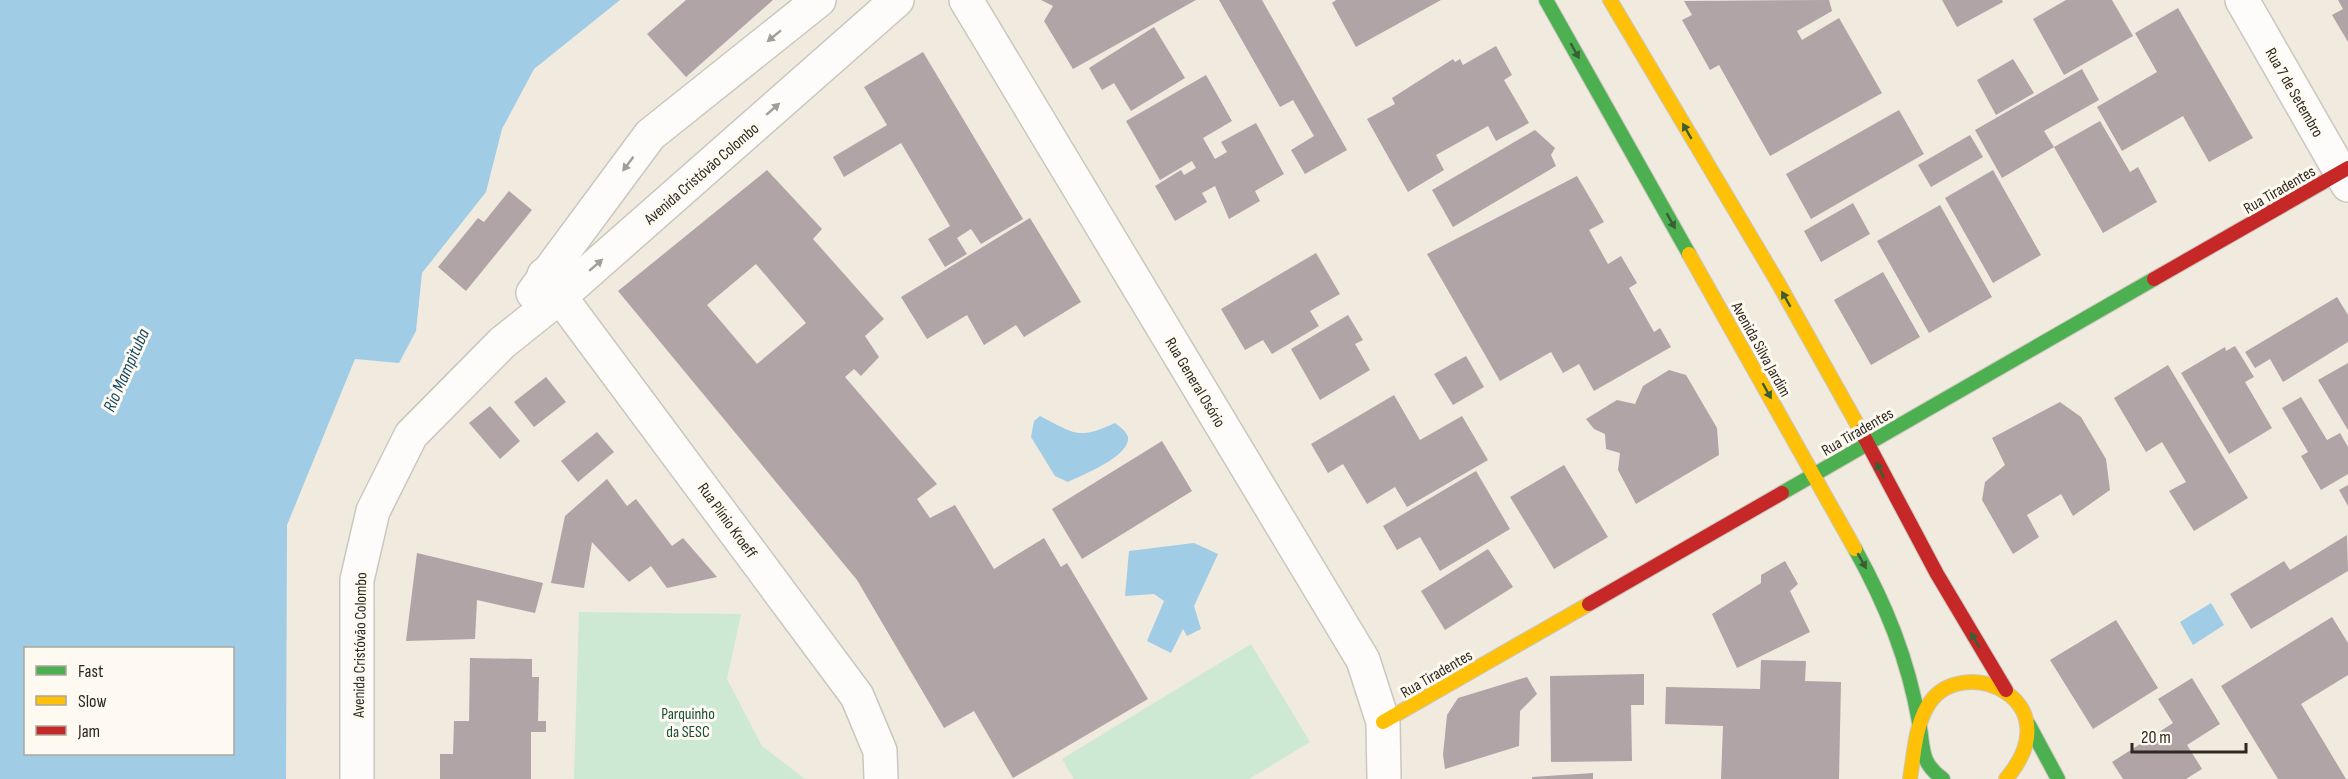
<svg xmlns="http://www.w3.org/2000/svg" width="2348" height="779" font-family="'Sofia Sans Condensed',sans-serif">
<rect width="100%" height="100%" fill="#f0eadf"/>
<g fill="#cde9d4">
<polygon points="579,612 741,614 727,679 762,746 805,779 574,779"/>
<polygon points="1251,644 1310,742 1249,779 1074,779 1062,759"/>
</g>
<g fill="#a0cce5" fill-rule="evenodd">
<path d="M0,0H620L534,69L502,129L486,192L422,273L416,331L399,363L355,359L287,525L286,779H0ZM26,648H232V754H26Z"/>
<path d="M1040,416C1075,434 1078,440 1115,423C1120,427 1126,431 1128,437C1131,456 1082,475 1068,482L1055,476L1031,437L1034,421Z"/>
<polygon points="1194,543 1218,554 1194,606 1201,629 1187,636 1183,629 1171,653 1147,641 1164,601 1154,594 1125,596 1129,551"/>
<polygon points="2211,603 2224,625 2193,645 2180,622"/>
</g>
<g fill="#b0a4a6" fill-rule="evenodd">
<polygon points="686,0 773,0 686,77 647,34"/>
<polygon points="1041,0 1196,0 1073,69 1044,21 1053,6"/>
<polygon points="1219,0 1262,0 1347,150 1305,174 1291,150 1314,136 1293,100 1280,107"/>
<polygon points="1336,0 1441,0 1356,47 1332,3"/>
<polygon points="1829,0 1832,11 1797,31 1802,40 1839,18 1882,93 1770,156 1719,65 1710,70 1682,20 1692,15 1684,1"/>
<polygon points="1942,0 2002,0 2003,2 1957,27"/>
<polygon points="2066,0 2112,0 2133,36 2064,75 2033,19"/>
<polygon points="2338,0 2348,0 2348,42 2332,15 2343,9"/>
<polygon points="2178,8 2253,138 2209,162 2183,116 2122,151 2097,107 2157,72 2135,33"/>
<polygon points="1154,27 1185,78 1131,111 1114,83 1102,90 1089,68"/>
<polygon points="1496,46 1512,75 1504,80 1529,123 1496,141 1488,126 1436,155 1444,170 1408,192 1367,119 1395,104 1392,98 1453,59 1455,62 1460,59 1463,65"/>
<polygon points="923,52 1023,219 981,244 971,229 957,238 967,254 945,267 928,239 950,226 901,143 844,177 833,157 887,125 864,87"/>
<polygon points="2013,59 2034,93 1996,115 1977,80"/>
<polygon points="2082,69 2099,100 2044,131 2054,147 2100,121 2130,172 2138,167 2157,202 2103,233 2054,147 2002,178 1975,130"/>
<polygon points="1206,75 1232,121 1203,138 1215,159 1227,152 1221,142 1256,123 1284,174 1255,191 1260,201 1229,219 1215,186 1202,193 1207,202 1175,221 1155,186 1181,170 1184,175 1196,168 1192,161 1160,180 1126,121"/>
<polygon points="1899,110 1924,154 1811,219 1786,174"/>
<polygon points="1535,130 1555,148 1551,155 1556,166 1453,227 1432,190"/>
<polygon points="1970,135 1983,157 1931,187 1918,165"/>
<path d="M767,170L822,229L813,239L884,319L865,336L879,357L861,376L854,369L845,377L937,484L917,499L930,518L955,505L994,569L1044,538L1061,567L1067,563L1148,699L1013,778L974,711L944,728L857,580L618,291ZM756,264L806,323L757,364L707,305Z"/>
<polygon points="1993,170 2041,255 1993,283 1945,198"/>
<polygon points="1577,176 1604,222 1589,230 1608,264 1621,256 1637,283 1629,288 1654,332 1660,328 1671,347 1594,391 1579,364 1563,373 1551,352 1500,381 1427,254"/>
<polygon points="509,191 532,210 466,291 438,267 478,218 484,222"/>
<polygon points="1853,203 1870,234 1821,262 1804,231"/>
<polygon points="1940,205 1992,297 1929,333 1877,241"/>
<polygon points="1030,218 1081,302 1024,337 1016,325 984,345 967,315 927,339 901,297"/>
<polygon points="1316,253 1340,294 1310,311 1319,326 1272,354 1263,340 1245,350 1221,309"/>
<polygon points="1883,272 1920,337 1871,365 1834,300"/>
<polygon points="2337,297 2348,315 2348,342 2283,382 2270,359 2255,368 2245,352"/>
<polygon points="1348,315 1363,340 1355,344 1370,370 1320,400 1291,349"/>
<polygon points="2235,346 2254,377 2245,382 2272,428 2229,454 2181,373 2225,347 2226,351"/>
<polygon points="1466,356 1484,387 1453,405 1434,374"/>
<polygon points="2348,363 2348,430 2318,380"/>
<polygon points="2168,365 2248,498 2194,531 2169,491 2186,482 2162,442 2146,452 2114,398"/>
<polygon points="1669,370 1686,375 1717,428 1719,455 1636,504 1618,470 1620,453 1606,449 1605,434 1594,429 1586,419 1617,400 1635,404 1643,386"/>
<polygon points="546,377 566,402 534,427 514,402"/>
<polygon points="1394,395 1420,440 1462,416 1488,460 1407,507 1395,487 1367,504 1343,464 1328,473 1311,444"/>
<polygon points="2301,397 2327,440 2340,433 2348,447 2348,474 2321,490 2301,456 2308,452 2282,408"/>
<polygon points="2060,402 2081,417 2106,459 2110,490 2073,516 2061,494 2027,515 2039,537 2013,554 1982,500 1985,482 2005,465 1992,438"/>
<polygon points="490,406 520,441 500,459 469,423"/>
<polygon points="597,432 614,452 578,482 561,461"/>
<polygon points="1162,441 1192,491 1082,559 1052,509"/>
<polygon points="1564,465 1608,537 1554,569 1510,497"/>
<polygon points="1476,471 1510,529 1440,571 1420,537 1397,550 1383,526"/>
<polygon points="607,479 627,506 636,499 672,546 683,538 717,577 667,588 651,566 629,582 592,542 584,588 551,583 565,516"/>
<polygon points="2348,485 2348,506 2339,490"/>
<polygon points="2347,535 2348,571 2251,629 2230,594 2284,561 2290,570"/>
<polygon points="1488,549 1513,587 1445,630 1421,591"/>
<polygon points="417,553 543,583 535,613 477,600 475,639 406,641"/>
<polygon points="1785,561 1798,584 1790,591 1810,632 1737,668 1712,614 1761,583 1761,575"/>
<polygon points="2332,617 2348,643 2348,675 2301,704 2346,779 2278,779 2221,686"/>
<polygon points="2116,620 2158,688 2093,729 2050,660"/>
<polygon points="470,658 532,659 532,677 539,677 538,721 546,721 546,732 531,732 531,779 440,779 440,754 453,754 454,721 469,721"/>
<polygon points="1761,660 1806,661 1805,681 1841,682 1839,779 1721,779 1723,726 1665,724 1666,687 1760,689"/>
<polygon points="1644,674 1644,705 1631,705 1632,761 1551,762 1550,676"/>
<polygon points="1527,677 1537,694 1520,711 1519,746 1445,769 1443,755 1447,715 1458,698"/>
<polygon points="2192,678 2220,724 2187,745 2202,769 2186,779 2123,779 2112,762 2173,723 2158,699"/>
<polygon points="1593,773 1593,779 1532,779 1532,777"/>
</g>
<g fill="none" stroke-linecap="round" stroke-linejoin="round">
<g stroke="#cbc6be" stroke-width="36">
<g id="street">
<polyline points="966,0 1363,660 1383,722 1384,779"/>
<polyline points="2242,0 2348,185"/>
<polyline points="544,275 857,696 880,751 881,779"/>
<polyline points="533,293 650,135 819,0"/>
<polyline points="357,779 357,580 373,511 411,435 502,343 562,295 897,0"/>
</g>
</g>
<g stroke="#cbc6be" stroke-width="16">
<g id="fast">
<polyline points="1546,0 1689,254"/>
<polyline points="1782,493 2154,279"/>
<path d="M1855,549C1886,605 1908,659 1919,722C1924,747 1919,762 1943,779"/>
<polyline points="2029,725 2058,779"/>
</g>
</g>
<g stroke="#cbc6be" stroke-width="16">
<g id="slow">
<polyline points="1610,0 1777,281 1861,431"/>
<polyline points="1689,254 1855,549"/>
<polyline points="1383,722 1589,604"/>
<path d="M1910,779C1914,755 1915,728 1927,707C1958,650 2075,698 2006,779"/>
</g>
</g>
<g stroke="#cbc6be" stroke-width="16">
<g id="jam">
<polyline points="2154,279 2348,168"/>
<polyline points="1861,431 1937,574 2006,690"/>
<polyline points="1589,604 1782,493"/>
</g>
</g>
<use href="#street" stroke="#fdfcfa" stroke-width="33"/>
<use href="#fast" stroke="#4caf50" stroke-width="14"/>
<use href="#slow" stroke="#ffc107" stroke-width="14"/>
<use href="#jam" stroke="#c62828" stroke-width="14"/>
</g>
<defs><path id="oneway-solid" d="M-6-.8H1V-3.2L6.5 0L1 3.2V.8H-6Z" transform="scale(1.5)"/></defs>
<g fill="#a09e99">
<use href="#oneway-solid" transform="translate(774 36) rotate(141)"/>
<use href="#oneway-solid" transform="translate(773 109) rotate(-41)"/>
<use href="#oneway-solid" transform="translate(628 164) rotate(127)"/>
<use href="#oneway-solid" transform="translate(596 265) rotate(-41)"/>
</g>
<g fill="#3a5f34">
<use href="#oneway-solid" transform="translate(1575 51) rotate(61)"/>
<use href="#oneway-solid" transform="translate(1687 131) rotate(-120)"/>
<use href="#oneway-solid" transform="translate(1671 221) rotate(61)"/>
<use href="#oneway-solid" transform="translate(1786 299) rotate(-120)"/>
<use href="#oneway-solid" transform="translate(1767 391) rotate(61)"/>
<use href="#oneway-solid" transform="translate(1880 470) rotate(-117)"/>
<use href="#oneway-solid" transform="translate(1862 561) rotate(61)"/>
<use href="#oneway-solid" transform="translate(1975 640) rotate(-120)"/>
</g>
<g text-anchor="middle" stroke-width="6" stroke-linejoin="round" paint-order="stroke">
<g font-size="16" fill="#2e2a22" stroke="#fffaf1">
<text transform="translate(2295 92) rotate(60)" y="6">Rua 7 de Setembro</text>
<text transform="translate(701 173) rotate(-41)" y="6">Avenida Cristóvão Colombo</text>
<text transform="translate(2279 189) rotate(-30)" y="6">Rua Tiradentes</text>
<text transform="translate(1762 349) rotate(61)" y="6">Avenida Silva Jardim</text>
<text transform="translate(1196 382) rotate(59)" y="6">Rua General Osório</text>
<text transform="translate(1857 431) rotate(-30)" y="6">Rua Tiradentes</text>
<text transform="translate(728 520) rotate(54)" y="6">Rua Plínio Kroeff</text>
<text transform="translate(359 645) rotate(-89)" y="6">Avenida Cristóvão Colombo</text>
<text transform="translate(1436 673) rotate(-30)" y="6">Rua Tiradentes</text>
</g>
<g font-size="16" fill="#164e37" stroke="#fffaf1">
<text x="688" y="719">Parquinho<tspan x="688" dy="18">da SESC</tspan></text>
</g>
<g font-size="18" font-style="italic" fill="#174a65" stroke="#fffaf1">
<text transform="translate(126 370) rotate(-66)" y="6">Rio Mampituba</text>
</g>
</g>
<rect x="24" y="647" width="210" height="108" fill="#fffaf1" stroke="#aba79e" stroke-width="1.5"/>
<rect x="36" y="666" width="30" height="9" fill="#4caf50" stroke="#aba79e" stroke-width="1.5"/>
<text x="78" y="677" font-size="18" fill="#2e2a22">Fast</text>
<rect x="36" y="696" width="30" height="9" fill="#ffc107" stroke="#aba79e" stroke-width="1.5"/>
<text x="78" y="707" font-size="18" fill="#2e2a22">Slow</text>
<rect x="36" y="726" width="30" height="9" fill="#c62828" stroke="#aba79e" stroke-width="1.5"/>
<text x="78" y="737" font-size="18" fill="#2e2a22">Jam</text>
<path d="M2132 743v9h114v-9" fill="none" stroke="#2e2a22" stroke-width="3"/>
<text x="2141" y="743" font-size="18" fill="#2e2a22" stroke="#fffaf1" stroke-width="4.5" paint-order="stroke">20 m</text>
</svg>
